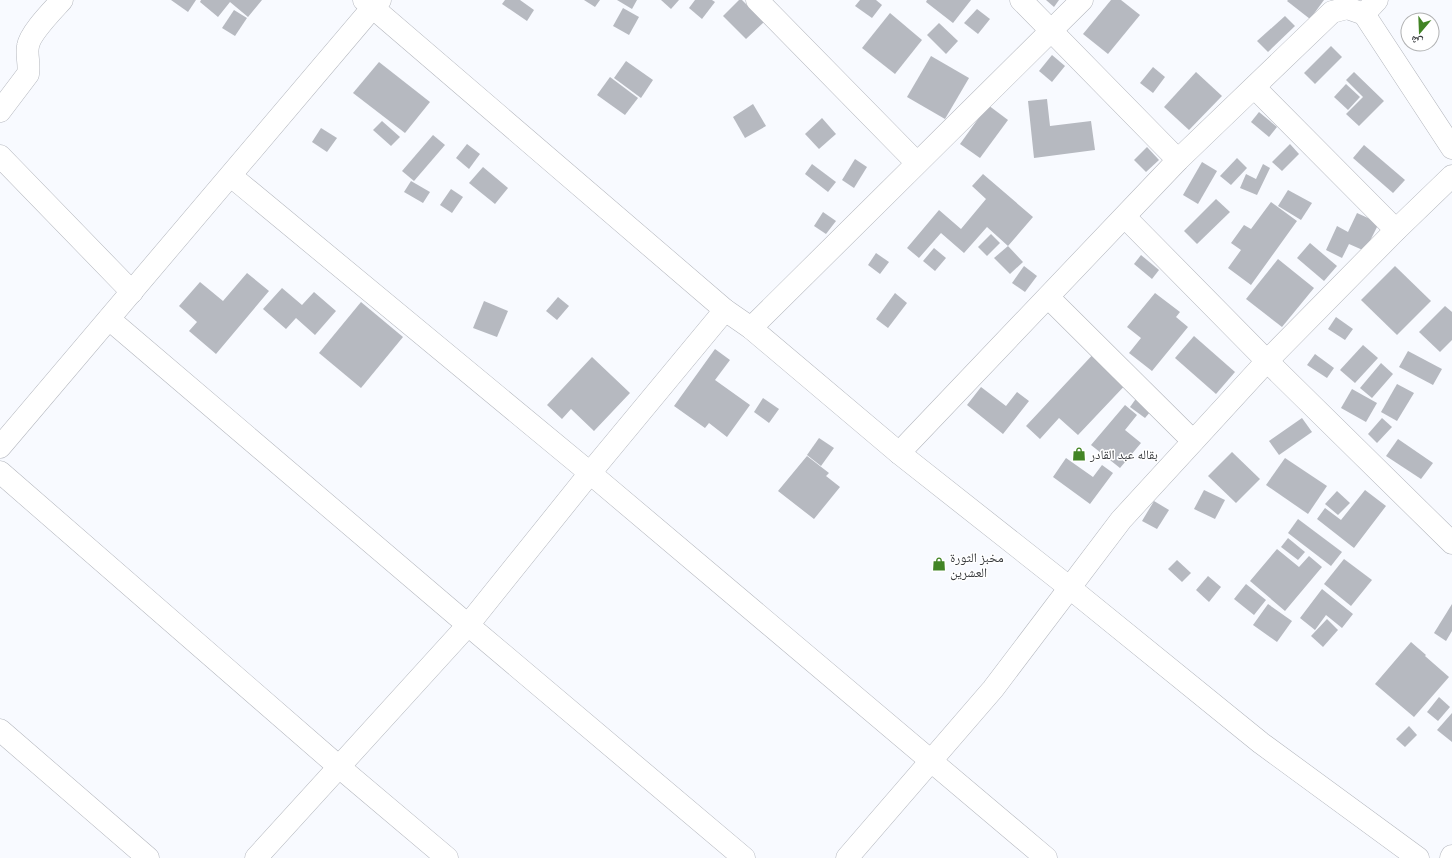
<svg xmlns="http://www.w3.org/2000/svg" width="1452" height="858" font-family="'PT Serif','Noto Naskh Arabic',serif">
<rect width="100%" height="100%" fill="#f8faff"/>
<g fill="#b6b9c0">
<polygon points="171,0 196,0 188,12"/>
<polygon points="201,0 262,0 248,17 230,2 218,17 200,2"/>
<polygon points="505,0 520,0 534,10 527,21 502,4"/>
<polygon points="584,0 600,0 595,7"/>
<polygon points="617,0 637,0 632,9"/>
<polygon points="661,0 679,0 671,9"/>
<polygon points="695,0 712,0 715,2 702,19 689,8"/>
<polygon points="739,0 742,0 764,22 746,39 723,16"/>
<polygon points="860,0 876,0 882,5 872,18 855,6"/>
<polygon points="927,0 971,0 953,23 926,2"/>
<polygon points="1046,0 1059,0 1054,7"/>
<polygon points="1111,0 1121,0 1140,15 1108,54 1083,34"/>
<polygon points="1288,0 1324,0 1310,19 1287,1"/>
<polygon points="623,8 639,17 629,35 613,26"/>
<polygon points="977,9 990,19 978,34 964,23"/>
<polygon points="234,10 247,18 235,36 222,28"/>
<polygon points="890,13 922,40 895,74 862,48"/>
<polygon points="1285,16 1295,26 1268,52 1257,41"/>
<polygon points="939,23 958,41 946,54 927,35"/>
<polygon points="1331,46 1342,57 1315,84 1304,73"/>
<polygon points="1052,55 1065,66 1052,82 1039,71"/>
<polygon points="931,56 969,78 945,119 907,97"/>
<polygon points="626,61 653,80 641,98 614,78"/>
<polygon points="379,62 430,102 405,133 353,93"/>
<polygon points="1153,67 1165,77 1153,93 1140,83"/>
<polygon points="1196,72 1222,96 1189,130 1164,107"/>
<polygon points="1354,72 1384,101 1359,126 1346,114 1363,97 1346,80"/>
<polygon points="610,77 638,98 625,115 597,95"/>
<polygon points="1346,84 1360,97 1348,110 1334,97"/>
<polygon points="1047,99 1050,126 1091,121 1095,150 1034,158 1028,101"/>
<polygon points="753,104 766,126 745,138 733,117"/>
<polygon points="988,105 1008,120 980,158 960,144"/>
<polygon points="1259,112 1277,127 1269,137 1251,122"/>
<polygon points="822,118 836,134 819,149 805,134"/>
<polygon points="382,121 400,137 391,146 373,130"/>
<polygon points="321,128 337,138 327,152 312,142"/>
<polygon points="433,135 445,145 414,181 402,171"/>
<polygon points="467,144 480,154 469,169 456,158"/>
<polygon points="1290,144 1299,154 1282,171 1272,162"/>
<polygon points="1364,145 1405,180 1393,193 1353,158"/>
<polygon points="1147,147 1159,160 1146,172 1134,160"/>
<polygon points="1237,158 1247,168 1231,185 1220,176"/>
<polygon points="855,159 867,167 854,188 842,180"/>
<polygon points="1202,162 1217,171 1198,204 1183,195"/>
<polygon points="812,164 836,182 828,192 805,174"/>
<polygon points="1263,164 1270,168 1257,195 1240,188 1246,174 1256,179"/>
<polygon points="483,167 508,188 495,204 469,183"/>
<polygon points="983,174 1033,217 1008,246 987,227 964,253 941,233 919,258 907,248 939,210 961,229 986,199 972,186"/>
<polygon points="411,181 430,192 423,203 404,192"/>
<polygon points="451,189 463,197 452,213 440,205"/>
<polygon points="1288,190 1312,203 1301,220 1278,206"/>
<polygon points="1216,199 1230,212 1197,244 1184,231"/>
<polygon points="1271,202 1297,221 1251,285 1228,268 1241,250 1231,243 1244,225 1251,229"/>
<polygon points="823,212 836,221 826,234 814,226"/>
<polygon points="1357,213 1379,223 1365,251 1349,244 1342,258 1326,250 1337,226 1348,232"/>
<polygon points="991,234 1000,243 987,256 978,247"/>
<polygon points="1310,243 1337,266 1324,281 1297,258"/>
<polygon points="1008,246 1023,262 1010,274 994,258"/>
<polygon points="934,248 946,258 935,271 923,261"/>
<polygon points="876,253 889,262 880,274 868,265"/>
<polygon points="1141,255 1159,270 1152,279 1134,264"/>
<polygon points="1278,259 1314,288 1282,327 1246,299"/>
<polygon points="1024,266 1037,276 1025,292 1012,283"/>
<polygon points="1395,266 1431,301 1397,335 1361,300"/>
<polygon points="247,273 269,291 216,354 189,331 197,322 179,306 200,282 223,301"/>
<polygon points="282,288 302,305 314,292 336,311 315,335 296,318 286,329 263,309"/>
<polygon points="895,293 907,303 888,328 876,319"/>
<polygon points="1155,293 1180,312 1176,317 1188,327 1152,371 1129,353 1141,338 1127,327"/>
<polygon points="558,297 569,306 557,320 546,311"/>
<polygon points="484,301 508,311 497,337 473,328"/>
<polygon points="361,302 403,337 361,388 319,353"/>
<polygon points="1445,306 1452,312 1452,340 1440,352 1419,332"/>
<polygon points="1336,317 1353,329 1345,340 1328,329"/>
<polygon points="1194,336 1235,372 1216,394 1175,358"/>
<polygon points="1363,345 1378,358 1355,383 1340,370"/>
<polygon points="715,349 730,360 715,380 750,405 727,437 709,423 705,428 674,406"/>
<polygon points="1098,349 1131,379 1078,435 1059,418 1040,439 1026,426"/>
<polygon points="1408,351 1442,369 1433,385 1399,367"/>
<polygon points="1315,354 1334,368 1327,378 1307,365"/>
<polygon points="592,357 630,393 594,431 571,409 562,419 547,405"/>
<polygon points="1381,363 1393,374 1372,398 1360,388"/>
<polygon points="1397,384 1414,393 1397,421 1381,412"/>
<polygon points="981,387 1006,406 1017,392 1029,401 1003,434 967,405"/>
<polygon points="1352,389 1377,403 1366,422 1341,408"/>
<polygon points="1140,393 1156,405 1145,418 1130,407"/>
<polygon points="763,398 779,409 769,423 754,412"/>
<polygon points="1125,405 1137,415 1125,430 1141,443 1120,468 1091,445"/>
<polygon points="1302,418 1312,432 1279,455 1269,441"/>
<polygon points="1382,418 1392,427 1377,443 1368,434"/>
<polygon points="819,438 834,448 821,466 807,455"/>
<polygon points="1398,439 1433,463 1421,479 1386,456"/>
<polygon points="1232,452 1260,479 1236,503 1208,476"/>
<polygon points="807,456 829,473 826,476 840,487 814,519 778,491"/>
<polygon points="1066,458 1093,477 1102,465 1113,473 1090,504 1053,477"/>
<polygon points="1285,458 1327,486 1308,514 1266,485"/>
<polygon points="1204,490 1225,500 1215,519 1194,509"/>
<polygon points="1365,490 1386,506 1354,548 1317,519 1325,508 1341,520"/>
<polygon points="1337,491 1350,503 1338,515 1325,504"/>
<polygon points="1154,501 1169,510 1157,529 1142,521"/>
<polygon points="1298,519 1342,552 1331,566 1288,533"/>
<polygon points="1288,538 1305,552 1298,560 1281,547"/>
<polygon points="1277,549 1299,567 1309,556 1322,567 1285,611 1250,581"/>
<polygon points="1344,559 1372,580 1351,606 1324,584"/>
<polygon points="1177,560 1191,573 1182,582 1168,569"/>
<polygon points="1208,576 1221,587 1209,602 1196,590"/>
<polygon points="1246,584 1266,600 1254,615 1234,599"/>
<polygon points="1322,589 1353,614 1342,628 1326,615 1315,630 1300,618"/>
<polygon points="1268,604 1292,621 1277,642 1253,625"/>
<polygon points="1452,604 1452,631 1446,641 1434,633"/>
<polygon points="1327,619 1338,630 1323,647 1311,636"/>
<polygon points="1411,642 1426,655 1425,656 1449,677 1414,717 1375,684"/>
<polygon points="1439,697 1450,707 1438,721 1427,712"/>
<polygon points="1452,713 1452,742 1437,730"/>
<polygon points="1409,726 1417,735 1405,747 1396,739"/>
</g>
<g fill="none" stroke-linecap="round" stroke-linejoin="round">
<g stroke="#b3b6bd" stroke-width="23">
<g id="street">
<polyline points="757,0 917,163"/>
<polyline points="1021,0 1178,160"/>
<polyline points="1364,14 1377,0"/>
<polyline points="1255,88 1396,230"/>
<path d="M0,111L28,74C30,64 26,55 28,46C30,33 53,10 62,0"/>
<polyline points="0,156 132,292"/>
<polyline points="231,176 590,473 1046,858"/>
<polyline points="1125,217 1267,361 1452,543"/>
<polyline points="1048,297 1193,441"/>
<polyline points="109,319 468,625 744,858"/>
<polyline points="751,328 1082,0"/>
<polyline points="0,447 373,7 380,0"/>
<polyline points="899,453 1178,160 1332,12 1347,8 1364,14 1452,148"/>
<polyline points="0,472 338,766 447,858"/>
<polyline points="0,730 148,858"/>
<polyline points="256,858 468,625 590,473 725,310"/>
<polyline points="847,858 993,689 1121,520 1267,361 1396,230 1452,176"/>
<polyline points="1451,858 1452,856"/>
</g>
</g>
<g stroke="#b3b6bd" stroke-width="23">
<polyline id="secondary" points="364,0 725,310 751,328 899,453 1070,588 1261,743 1418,858"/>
</g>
<use href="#street" stroke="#fff" stroke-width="22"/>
<use href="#secondary" stroke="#fff" stroke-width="22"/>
</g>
<defs>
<g id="shop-bare" transform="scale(1.08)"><path d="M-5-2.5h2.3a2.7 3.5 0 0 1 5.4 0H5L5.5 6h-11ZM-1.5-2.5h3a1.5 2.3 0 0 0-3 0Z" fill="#428425" stroke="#fff" stroke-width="2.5" paint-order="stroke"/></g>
</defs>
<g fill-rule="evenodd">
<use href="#shop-bare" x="1079" y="454"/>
<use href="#shop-bare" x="939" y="564"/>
</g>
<g text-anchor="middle" stroke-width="3" stroke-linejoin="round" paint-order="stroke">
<g font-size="13" fill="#393b3e" stroke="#fff" text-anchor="start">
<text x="1090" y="459">بقاله عبد القادر</text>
<text x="950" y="562">مخبز الثورة<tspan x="950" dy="15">العشرين</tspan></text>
</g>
</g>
<g transform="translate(1420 32) rotate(199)"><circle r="19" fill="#ffffff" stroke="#b0b1b2"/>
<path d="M0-3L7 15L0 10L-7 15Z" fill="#428425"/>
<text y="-6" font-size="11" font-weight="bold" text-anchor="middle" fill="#393b3e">ش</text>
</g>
</svg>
